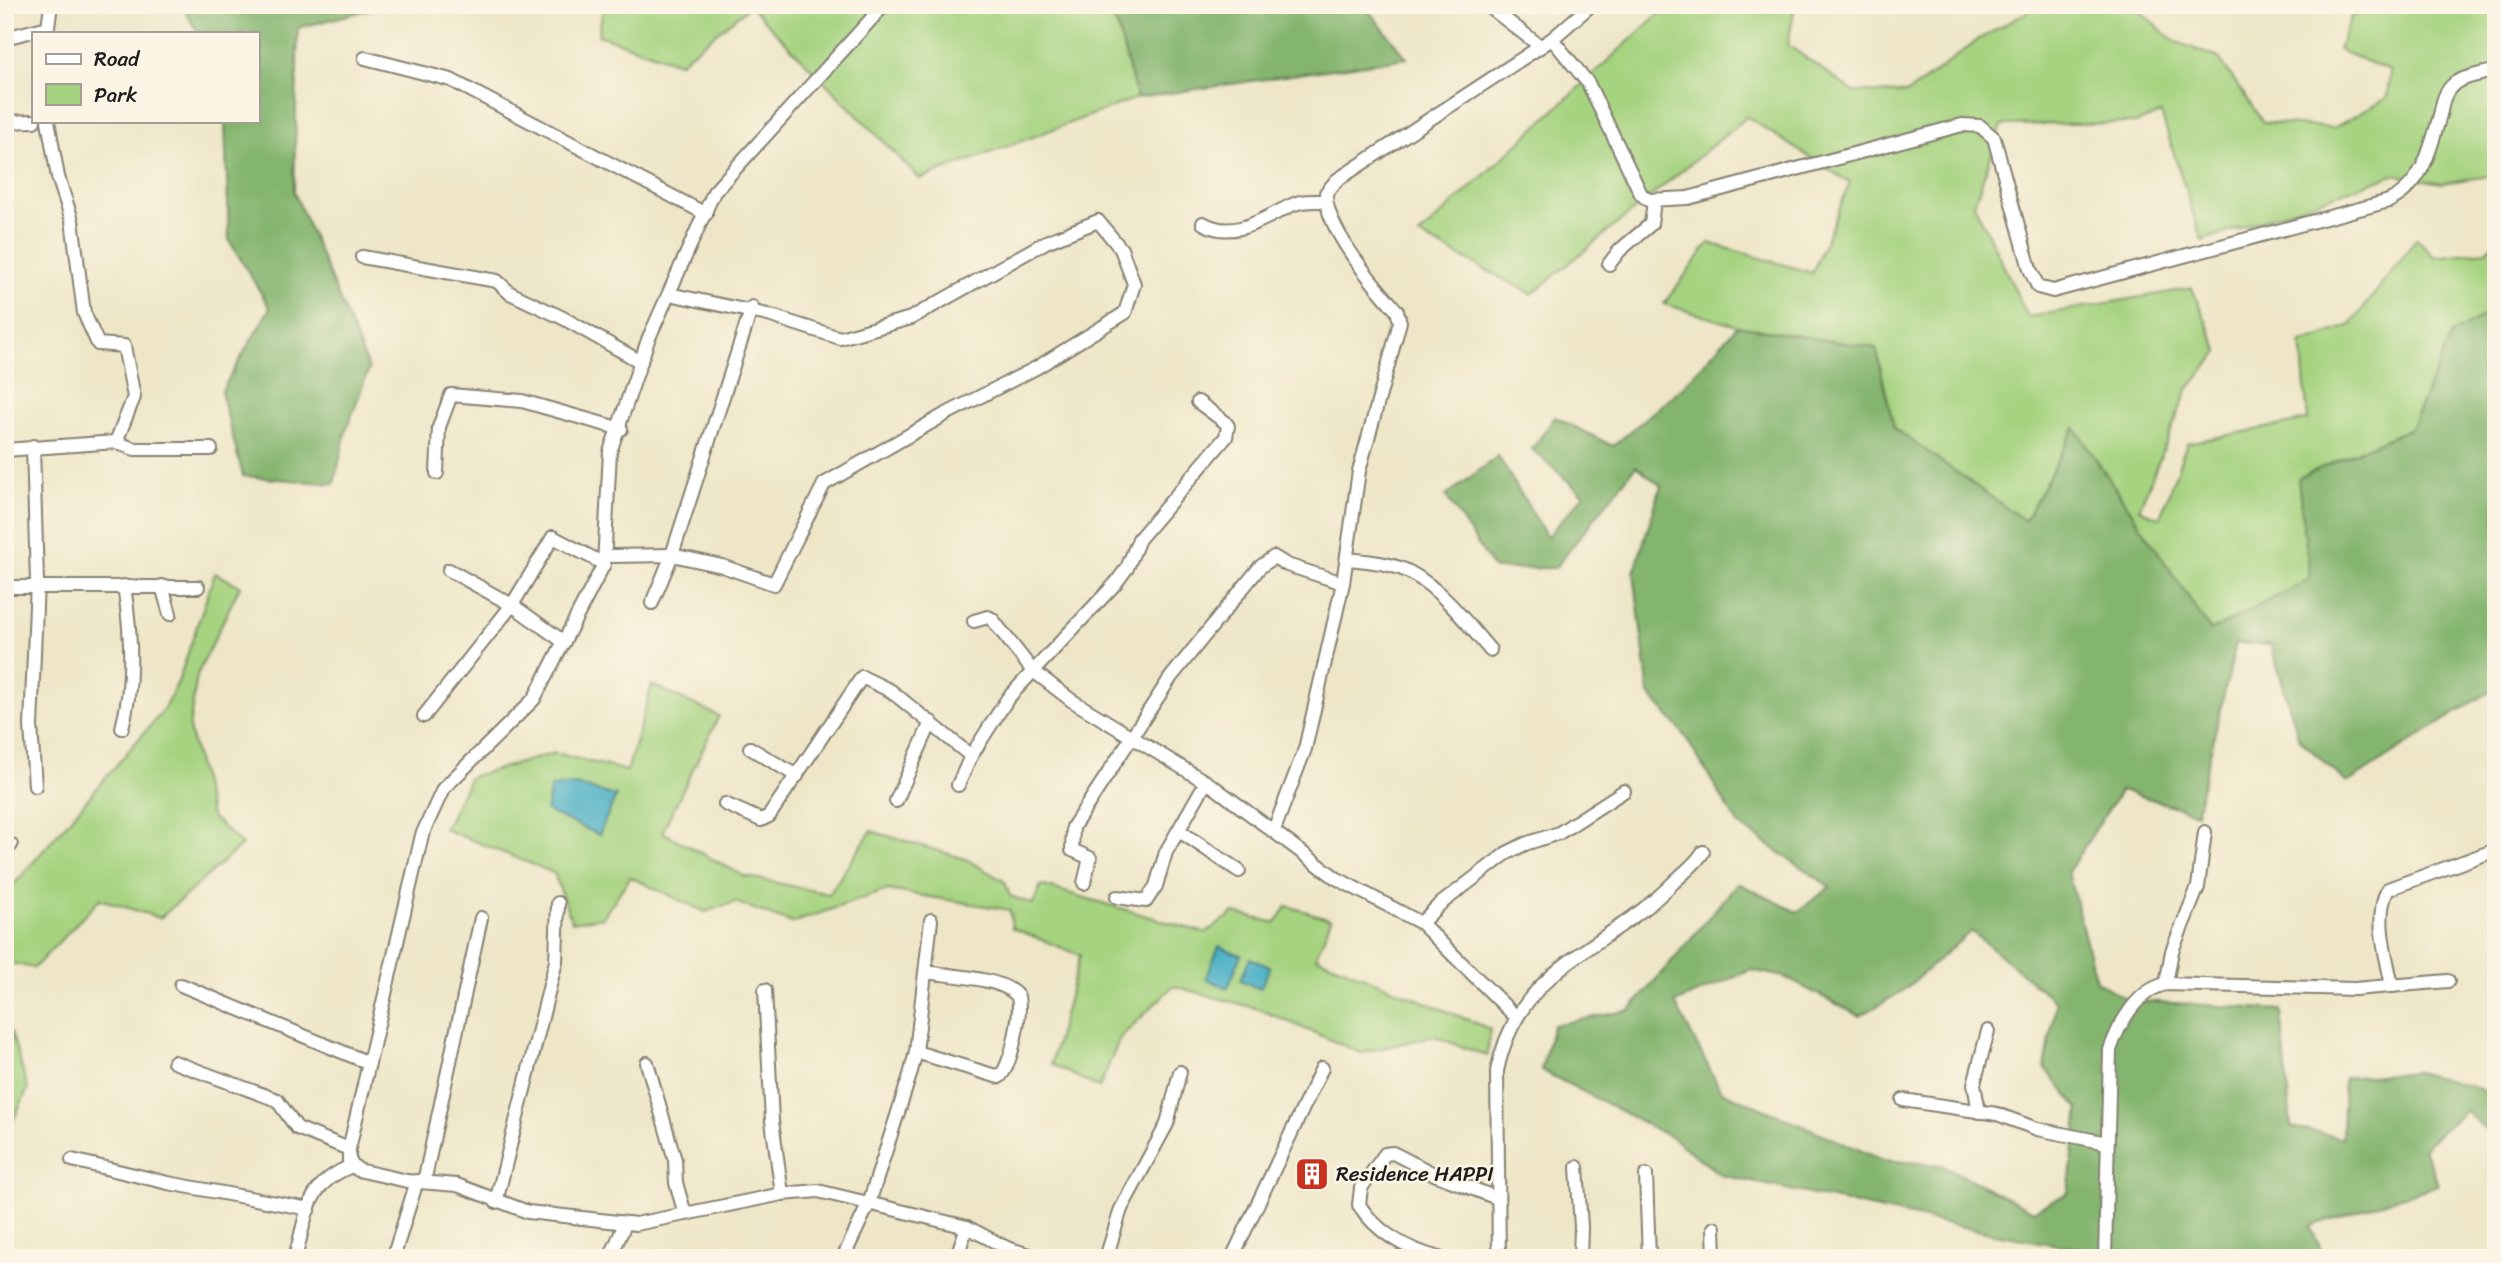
<svg xmlns="http://www.w3.org/2000/svg" width="2501" height="1263" font-family="Sriracha,sans-serif">
<rect width="100%" height="100%" fill="#fcf5e5"/>
<filter id="ink" filterUnits="userSpaceOnUse"><feTurbulence type="fractalNoise" baseFrequency=".0143" numOctaves="2"/><feDisplacementMap in="SourceGraphic" scale="14" xChannelSelector="R" yChannelSelector="G"/><feConvolveMatrix kernelMatrix="1 2 1 2 8 2 1 2 1" color-interpolation-filters="sRGB"/></filter>
<filter id="wash" filterUnits="userSpaceOnUse"><feTurbulence type="fractalNoise" baseFrequency=".00686" numOctaves="4" result="noise"/><feDisplacementMap in="SourceGraphic" scale="28" xChannelSelector="R" yChannelSelector="G"/><feGaussianBlur stdDeviation="1.57" result="paint"/><feColorMatrix in="noise" values="0 0 0 0 0 0 0 0 0 0 0 0 0 0 0 0 0 1.4 0 .05"/><feComposite in="paint" operator="in"/></filter>
<g filter="url(#wash)">
<rect width="100%" height="100%" fill="#eee6c7"/>
<g fill="#a6d380" stroke="#61784e" stroke-width="2">
<polygon points="604,5 1099,5 1117,25 1137,98 920,179 750,6 679,63 598,35"/>
<polygon points="1668,5 1795,5 1788,45 1854,92 1908,93 1979,39 2040,5 2133,5 2174,41 2219,58 2263,122 2333,128 2387,98 2390,71 2338,50 2351,17 2379,5 2496,5 2496,175 2442,183 2393,175 2202,241 2161,113 2136,123 2002,125 1974,204 2028,317 2192,288 2219,352 2188,389 2139,509 2160,518 2187,443 2308,420 2301,343 2351,325 2417,238 2434,257 2485,251 2496,243 2496,309 2452,334 2411,428 2298,478 2310,579 2211,631 2075,428 2025,521 1894,428 1875,348 1737,326 1664,304 1709,243 1812,273 1850,183 1747,117 1532,294 1419,235"/>
<polygon points="215,573 240,586 197,675 189,728 211,816 242,845 160,918 100,899 34,968 5,962 5,895 162,712 178,682"/>
<polygon points="652,685 719,716 662,832 744,876 829,894 871,831 966,859 1005,882 1010,896 1033,904 1041,885 1205,933 1234,913 1276,923 1287,906 1331,919 1316,957 1490,1029 1487,1056 1434,1036 1361,1053 1259,1009 1173,986 1120,1038 1099,1088 1051,1064 1080,955 1012,928 1010,910 887,890 792,923 735,902 705,912 630,877 603,917 572,922 554,873 444,829 470,777 555,753 627,771"/>
<polygon points="11,1032 28,1089 5,1137 5,1033"/>
</g>
<g fill="#84b56e" stroke="#506845" stroke-width="2" fill-rule="evenodd">
<polygon points="182,5 387,5 298,28 294,192 369,369 346,431 334,484 243,476 221,392 270,308 229,240 225,121 257,121 257,33 198,33"/>
<polygon points="1099,5 1364,5 1407,58 1137,98 1117,25"/>
<path d="M2496,309V687L2347,783L2299,739L2271,645L2236,643L2196,813L2121,790L2068,872L2096,981L2128,1000L2281,1010L2291,1127L2342,1138L2344,1078L2417,1072L2491,1092L2496,1089V1139L2465,1111L2423,1148L2439,1185L2310,1226L2325,1258H2132L1995,1234L1721,1175L1671,1137L1541,1070L1553,1025L1630,1010L1738,883L1797,912L1830,887L1738,824L1683,733L1649,694L1634,573L1661,486L1636,466L1555,568L1494,569L1446,496L1498,456L1547,537L1584,495L1532,449L1555,417L1613,446L1684,386L1737,326L1876,348L1894,428L2025,521L2075,428L2211,631L2310,579L2298,478L2411,428L2452,334ZM1971,931L2056,1002L2045,1068L2079,1109L2068,1193L2033,1211L1942,1165L1883,1160L1721,1091L1675,1003L1751,970L1784,977L1860,1016L1904,990Z"/>
</g>
<g fill="#46afc5" stroke="#316670" stroke-width="2">
<polygon points="575,785 616,796 599,835 546,811 551,787"/>
<polygon points="1219,946 1241,955 1228,988 1206,979"/>
<polygon points="1250,958 1270,967 1260,989 1240,980"/>
</g>
</g>
<g filter="url(#ink)">
<g fill="none" stroke-linecap="round" stroke-linejoin="round">
<g stroke="#858172" stroke-width="16">
<g id="minor">
<polyline points="884,5 714,192 648,340 610,452 604,564 534,699 443,789 422,835 349,1149 349,1161 358,1170 407,1181 457,1185 528,1212 636,1224 782,1194 818,1191 967,1227 1007,1248 1039,1258"/>
<polyline points="1487,5 1540,46"/>
<polyline points="5,38 48,27 51,5"/>
<path d="M1552,39L1588,83L1641,194L1648,200L1688,198L1962,125L1980,126L1994,138L2030,269L2038,287L2053,291L2389,201C2424,184 2431,147 2441,111C2443,100 2445,91 2455,83C2465,76 2484,74 2496,70"/>
<polyline points="365,58 451,80 706,214"/>
<polyline points="48,121 58,177 72,220 84,313 98,344 124,346 134,397 116,442"/>
<polyline points="5,122 34,121"/>
<path d="M1203,223C1234,241 1264,218 1292,205C1302,200 1315,201 1325,201"/>
<polyline points="362,257 497,281 510,293 563,318 641,362"/>
<polyline points="1609,264 1620,250 1651,224 1654,201"/>
<polyline points="33,446 37,582 31,726 35,786"/>
<polyline points="5,450 116,442 134,449 211,449"/>
<polyline points="437,473 439,427 451,395 522,401 621,429"/>
<polyline points="612,556 672,555 722,566 774,584 824,484 946,414 1036,368 1125,313 1134,284 1121,249 1098,221 1046,242 911,318 840,338 768,315 669,294"/>
<path d="M1347,559C1367,561 1393,563 1411,573C1442,590 1467,623 1490,650"/>
<polyline points="162,586 170,614"/>
<polyline points="5,587 198,587"/>
<polyline points="652,603 672,555 752,307"/>
<polyline points="974,621 988,617 992,619 1032,670 1071,700 1214,787 1336,878 1421,923 1516,1017"/>
<polyline points="564,642 512,605 553,537 604,564"/>
<polyline points="424,716 512,605 449,570"/>
<path d="M122,728C134,684 131,630 124,586"/>
<polyline points="750,748 797,776"/>
<polyline points="958,785 971,756 1008,698 1115,584 1127,568 1139,539 1226,437 1228,426 1225,422 1198,402"/>
<polyline points="896,801 931,722"/>
<polyline points="725,804 761,820 769,816 862,677 891,691 971,756"/>
<path d="M1274,830L1305,749L1343,583L1359,471L1400,322L1397,311C1375,286 1324,227 1326,193L1337,180L1552,39L1591,5"/>
<polyline points="1181,832 1239,871"/>
<polyline points="5,841 11,845"/>
<polyline points="1084,883 1090,858 1072,850 1073,827 1171,677 1260,567 1274,557 1287,565 1343,583"/>
<polyline points="1117,897 1146,901 1156,886 1166,852 1206,782"/>
<polyline points="1421,923 1439,905 1507,853 1525,844 1559,833 1624,791"/>
<polyline points="2166,984 2172,951 2198,887 2205,832"/>
<polyline points="181,985 369,1063"/>
<path d="M2392,986C2387,957 2373,917 2388,889L2496,850"/>
<polyline points="765,990 772,1121 782,1194"/>
<path d="M916,1052L999,1077C1011,1068 1022,1013 1018,997C1004,977 949,976 926,972"/>
<polyline points="174,1062 277,1100 297,1128 349,1149"/>
<polyline points="647,1063 675,1160 676,1183 685,1214"/>
<polyline points="1903,1100 1997,1114 2037,1129 2107,1143"/>
<polyline points="1979,1112 1974,1084 1988,1031"/>
<polyline points="72,1160 168,1183 309,1209"/>
<polyline points="1577,1167 1581,1227 1580,1258"/>
<polyline points="1646,1175 1649,1258"/>
<polyline points="424,1182 481,918"/>
<polyline points="496,1202 556,961 558,903"/>
<polyline points="1714,1228 1715,1258"/>
<path d="M295,1258C307,1215 306,1183 352,1166"/>
<polyline points="393,1258 417,1181"/>
<polyline points="610,1258 625,1224"/>
<polyline points="843,1258 869,1203 910,1075 916,1052 931,920"/>
<polyline points="956,1258 967,1227"/>
<polyline points="1106,1258 1121,1209 1167,1124 1180,1072"/>
<polyline points="1232,1258 1322,1068"/>
<path d="M1439,1258C1406,1249 1378,1234 1359,1205L1361,1188L1385,1154L1393,1153L1434,1174L1497,1198"/>
<path d="M1499,1258L1497,1071C1519,964 1606,951 1673,883C1683,873 1696,864 1703,852"/>
<path d="M2105,1258L2110,1050C2119,1024 2137,990 2166,984L2355,989L2448,981"/>
</g>
</g>
<use href="#minor" stroke="#fff" stroke-width="12"/>
</g>
</g>
<defs>
<g id="building-square" transform="scale(1.75)"><rect x="-9" y="-9" width="18" height="18" rx="4" fill="#c8321e" stroke="#fcf5e5"/><path d="M-4-6H4V6H1V3H-1V6H-4ZM-2.5-4.3h1.7v1.8h-1.7ZM.8-4.3h1.7v1.8H.8ZM-2.5-1h1.7V.8h-1.7ZM.8-1h1.7V.8H.8Z" fill="#fff"/></g>
</defs>
<g fill-rule="evenodd">
<use href="#building-square" x="1312" y="1174"/>
</g>
<g text-anchor="middle" stroke-width="5" stroke-linejoin="round" paint-order="stroke">
<g font-size="21" fill="#1c1c1c" stroke="#fcf5e5" text-anchor="start">
<text x="1336" y="1181">Residence HAPPI</text>
</g>
</g>
<rect width="2501" height="1263" fill="none" stroke="#fcf5e5" stroke-width="28"/>
<rect x="32" y="32" width="228" height="91" fill="#fcf5e5" stroke="#a29e95" stroke-width="2"/>
<rect x="46" y="54" width="35" height="10" fill="#ffffff" stroke="#a29e95" stroke-width="2"/>
<text x="94" y="66" font-size="21" fill="#1c1c1c">Road</text>
<rect x="46" y="84" width="35" height="21" fill="#a6d380" stroke="#a29e95" stroke-width="2"/>
<text x="94" y="102" font-size="21" fill="#1c1c1c">Park</text>
</svg>
